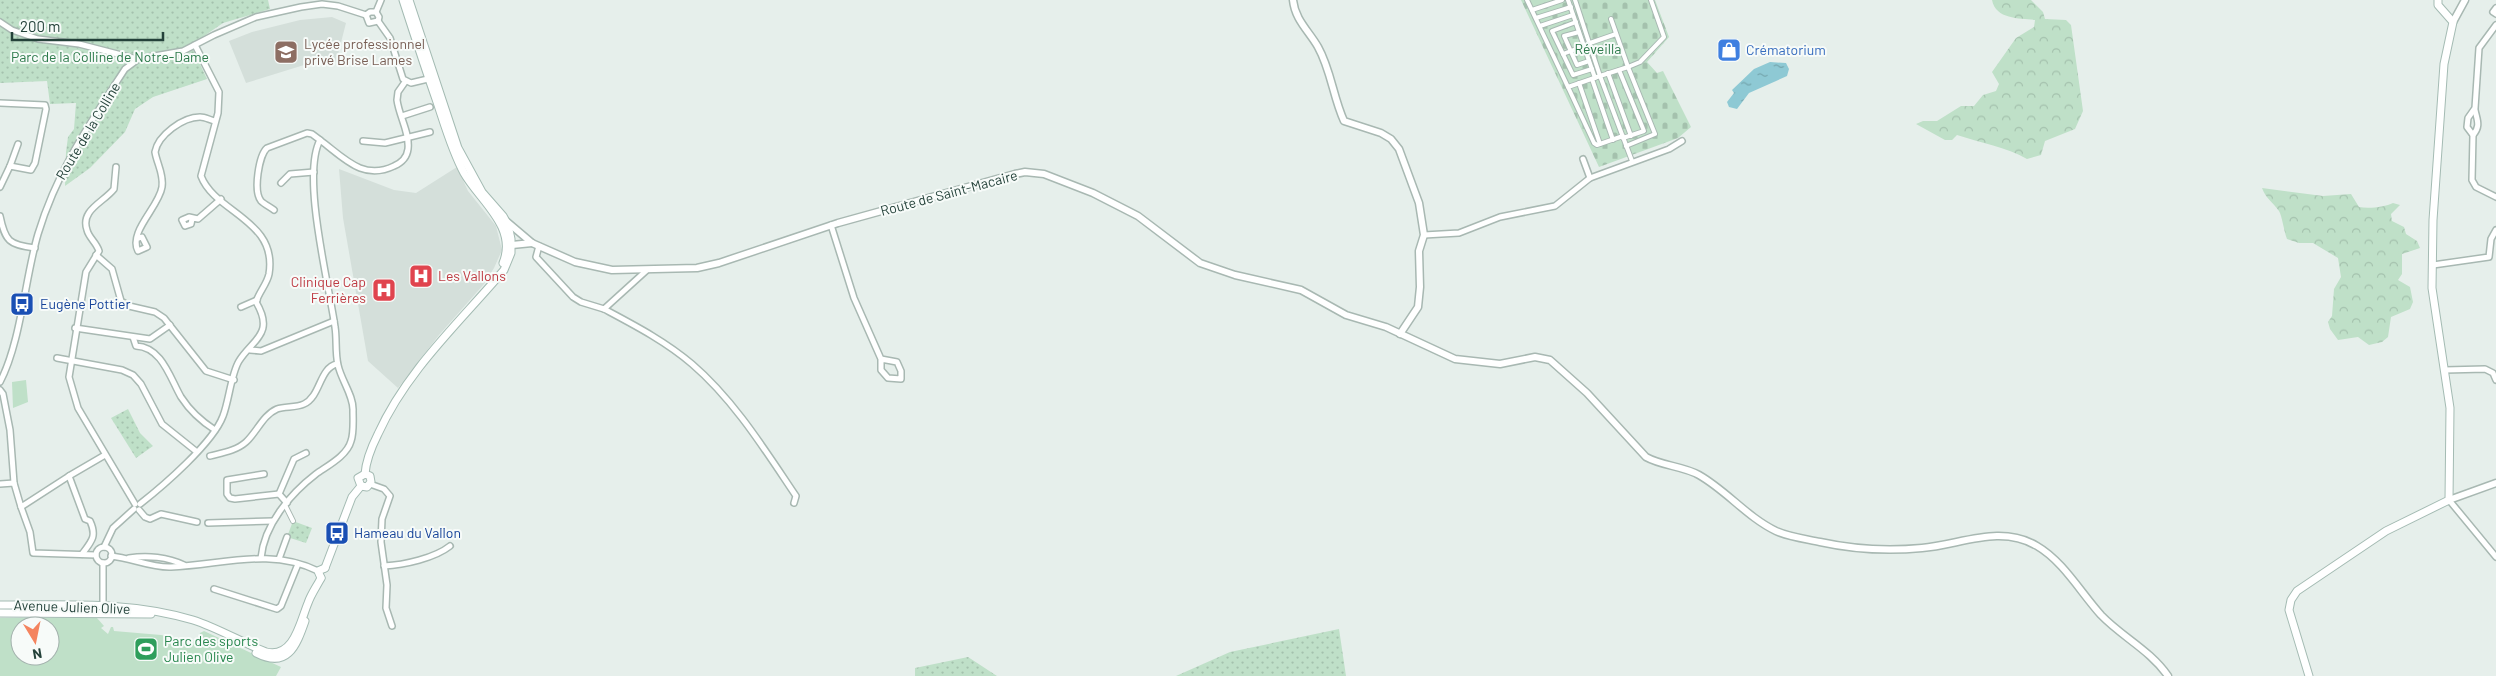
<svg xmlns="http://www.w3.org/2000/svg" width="2496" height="676" font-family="Barlow,sans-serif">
<defs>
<pattern id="grass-dots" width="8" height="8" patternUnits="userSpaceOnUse" patternTransform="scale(1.25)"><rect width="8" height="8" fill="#bfe0c8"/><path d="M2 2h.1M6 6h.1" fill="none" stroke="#a4c1ad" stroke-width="1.8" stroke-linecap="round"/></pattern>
<pattern id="forest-crowns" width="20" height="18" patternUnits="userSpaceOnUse" patternTransform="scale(1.25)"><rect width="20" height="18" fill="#bfe0c8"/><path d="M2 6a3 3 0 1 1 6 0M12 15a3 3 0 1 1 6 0" fill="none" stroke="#a4c1ad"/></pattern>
<pattern id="cemetery-stones" width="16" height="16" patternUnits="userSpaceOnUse" patternTransform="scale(1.25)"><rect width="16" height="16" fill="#bfe0c8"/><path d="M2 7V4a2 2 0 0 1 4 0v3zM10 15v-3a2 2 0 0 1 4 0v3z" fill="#a4c1ad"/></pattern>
<pattern id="water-ripples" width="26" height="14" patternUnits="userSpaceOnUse" patternTransform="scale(1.25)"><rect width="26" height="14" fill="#8ec9d4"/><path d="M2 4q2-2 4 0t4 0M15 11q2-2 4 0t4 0" fill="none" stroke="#74a5ad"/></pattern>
</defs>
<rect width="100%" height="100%" fill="#e6efeb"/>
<g fill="#d4dfda">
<polygon points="332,17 346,23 336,62 304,65 246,83 229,41 252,32 300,20"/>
<polygon points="457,167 468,191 496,226 502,250 494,268 484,284 439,335 398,388 368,361 343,218 339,169 394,190 416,193"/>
</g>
<g fill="url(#grass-dots)">
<polygon points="0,0 268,0 270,9 223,23 191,45 207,79 153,97 135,109 125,132 90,168 65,186 66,152 68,137 74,129 76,103 50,104 47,81 0,83"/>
<polygon points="128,409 140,433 153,446 136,458 111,418"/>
<polygon points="293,521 312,528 306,543 287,537"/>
<polygon points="1339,629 1346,676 1176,676 1230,652"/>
<polygon points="968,657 997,676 915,676 915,668"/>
</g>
<g fill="url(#forest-crowns)">
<path d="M1992,0H2031L2043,12L2045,19L2066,20L2071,25L2083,111L2075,129L2045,141L2041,155L2027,159C2006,147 1981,143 1957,135L1952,140H1945L1916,124L1923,121H1937L1961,106H1974L1983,95L1996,91L1999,84L1992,72L2016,38L2034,27L2035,20C2020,18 1996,20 1992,0Z"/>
<path d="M2262,188L2323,196L2351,194L2359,207C2369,209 2385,207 2393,203L2400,205L2391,214L2392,221L2404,227L2406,234L2417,241L2420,248L2402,254V274L2398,280L2410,287L2413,302L2410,309L2391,317L2388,337L2382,342L2369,345L2358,337L2338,340L2330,329L2328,322L2332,316L2334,289L2341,277L2338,258L2313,243H2299L2287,239C2284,231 2282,216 2279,211C2273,202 2266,199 2262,188Z"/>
</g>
<polygon fill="url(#cemetery-stones)" points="1521,0 1655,0 1669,37 1647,62 1657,73 1663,71 1691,127 1678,138 1599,167"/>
<g fill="#bfe0c8" fill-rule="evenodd">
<polygon points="26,380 28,402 13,408 12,382"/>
<path d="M0,618H97L104,626L101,628L108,634L111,627H113L114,631L161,635L198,642L200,633L204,631L281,667L276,676H0ZM20,626H50V656H20Z"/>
</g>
<polygon fill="url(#water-ripples)" points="1770,62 1786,63 1789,69 1787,76 1749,93 1737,109 1729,107 1727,102 1734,93 1732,90 1754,69"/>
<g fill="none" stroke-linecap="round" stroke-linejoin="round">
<g stroke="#a8b8b2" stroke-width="6">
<g id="pedestrian">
<polyline points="1527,0 1568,87"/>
<polyline points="1568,0 1595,78"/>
<polyline points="1575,0 1600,76 1628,67 1655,134 1626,146"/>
<polyline points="1532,10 1562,0"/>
<polyline points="1536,18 1571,7"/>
<polyline points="1611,19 1628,67 1640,62 1664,37 1651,0"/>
<polyline points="1576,22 1552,31 1573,75 1592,69"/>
<polyline points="1540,26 1573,15"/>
<polyline points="1579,32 1564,36 1577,65 1589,61"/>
<polyline points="1590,43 1616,34"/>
<polyline points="1563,54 1584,46"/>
<polyline points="1619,70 1644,131 1623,138"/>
<polyline points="1608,73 1631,136"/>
<polyline points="1592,79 1613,140"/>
<polyline points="1579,83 1600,144"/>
<polyline points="1623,136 1597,145 1594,143 1568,87 1600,76 1632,161"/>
<polyline points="285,505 293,521"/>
</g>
</g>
<g stroke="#a8b8b2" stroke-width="8">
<g id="minor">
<polyline points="2496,8 2493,12 2496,14"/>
<polyline points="376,12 381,0"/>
<polyline points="366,15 370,12 376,12 379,17 378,21"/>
<polyline points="366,15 369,23 378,21"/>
<polyline points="378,21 390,38 403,79 411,83 432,78"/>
<polyline points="0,22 12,30 38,39 79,44 137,59 183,51 214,35 256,17 301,7 322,4 338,6 366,15"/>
<polyline points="2496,25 2479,48 2475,108 2468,118 2467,127 2473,135 2472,180 2476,187 2496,197"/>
<polyline points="0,103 45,105 46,109 35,163 31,170 10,166 0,187"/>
<polyline points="402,116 430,107"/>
<path d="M2473,135C2481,126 2477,120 2475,110"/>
<polyline points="363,141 385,143 430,132"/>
<polyline points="1583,159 1590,178"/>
<polyline points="10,166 18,144"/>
<path d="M116,167L114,189C104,202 80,210 87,230C89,238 96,242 99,251L86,272L69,377L78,408L135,504"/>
<polyline points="281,183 290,174 314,172"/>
<path d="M274,210C270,207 264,204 261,201C253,191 259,155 267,148L307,133L312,134L320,140"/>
<path d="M0,216C5,241 9,245 35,248"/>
<polyline points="192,219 191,224 185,226 182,220 189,217 198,219 221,199"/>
<polyline points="831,225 854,298 881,359 881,370 888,378 901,379 901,371 897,362 881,359"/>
<polyline points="1424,235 1459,233 1500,217 1555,206 1590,178 1669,149 1682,141"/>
<path d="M139,238L142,237L147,247L138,251C128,232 159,207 162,187C164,174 157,164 155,152C158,135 183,117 200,117C205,117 210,120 215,121"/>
<polyline points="539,246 536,257 573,297 581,302 604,309 647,270"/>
<polyline points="96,255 112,269 121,301 129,306 155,312 164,318 206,371 234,380"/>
<polyline points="2433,265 2489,257 2491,239 2496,230"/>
<polyline points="241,307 257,300"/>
<path d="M604,309C634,325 665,341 692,364C734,400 765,450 796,496L794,503"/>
<polyline points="75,328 150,339 170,325"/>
<path d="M133,337L136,346C162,347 170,378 181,397C190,411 201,421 215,430"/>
<polyline points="250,350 261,351 334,321"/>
<polyline points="57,358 122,370 133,375 141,384 162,424 197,452"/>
<polyline points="2445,370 2485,369 2493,373 2496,380"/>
<path d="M0,382C21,342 25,278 38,234C57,171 90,123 125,69L137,60"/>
<polyline points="0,390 3,394 10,430 14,483"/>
<path d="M210,456C221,453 236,451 246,442C257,432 263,415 277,409C285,406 296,408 304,404C321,396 319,368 337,364"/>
<polyline points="264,474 227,480 227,494 230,498 235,499 279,494 287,503"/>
<polyline points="0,484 14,483 21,507 69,476"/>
<polyline points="370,484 384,489 390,496 382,519 381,542 387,585 386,608 392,626"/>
<polyline points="279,494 294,459 306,453"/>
<polyline points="2449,500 2496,557"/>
<path d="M140,504C163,486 213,443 223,416C229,401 231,374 239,361C253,339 275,334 256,302C259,292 267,284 269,274C278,220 215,213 201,176L218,113L219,92L195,45"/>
<polyline points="21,507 30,532 33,553 96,555"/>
<polyline points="139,510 145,517 150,519 161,514 197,522"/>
<polyline points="208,523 273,521"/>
<polyline points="104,547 113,528 134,509"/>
<circle cx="104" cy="555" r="8"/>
<path d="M82,554C92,541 97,536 90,521L85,519L69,476L105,455"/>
<path d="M111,556C131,558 152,568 171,567C222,565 270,547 318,571"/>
<path d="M129,558C147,555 168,557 184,565"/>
<path d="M261,558C264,525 290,494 316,474C327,466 347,456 351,441C354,433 353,420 353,411C354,396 341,380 338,365C335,352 337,339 335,327C329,284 301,176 320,140C344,158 363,181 394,166C401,163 407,157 408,149C410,133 399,116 397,100L398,92L405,82"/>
<polyline points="279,559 287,537"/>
<path d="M384,566C404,565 435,558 450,546"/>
<polyline points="214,589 277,609 281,606 298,564"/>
<polyline points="103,613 103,563"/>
</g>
</g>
<g stroke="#a8b8b2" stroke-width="9">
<g id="tertiary">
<path d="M1293,0C1295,20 1309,31 1318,47C1331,70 1333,97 1344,121L1381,133L1391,139L1399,149L1419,203L1424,235L1419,251L1420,287L1418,307L1400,334"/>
<polyline points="2453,22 2465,0"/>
<path d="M506,221L532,243L575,262L612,270L697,268L719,263L838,223L1015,174L1025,172L1044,174L1093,193L1138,216L1200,263L1235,275L1301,290L1346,315L1386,327L1455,359L1500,364L1535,357L1550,360L1587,393L1646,457C1662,466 1683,466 1699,475C1727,491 1747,517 1776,531C1789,537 1806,539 1820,542C1852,549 1890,551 1922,548C1960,545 2000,524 2037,546C2063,561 2081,593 2101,615C2122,637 2150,650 2168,676"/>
<polyline points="509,240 512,245 532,243"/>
<polyline points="2449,500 2496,483"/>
</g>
</g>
<g stroke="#a4bbb3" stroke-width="9">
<g id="secondary">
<path d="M403,0C414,34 425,68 437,102C445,126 452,151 464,173C480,201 518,227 503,263"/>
<path d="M365,474C366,459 372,446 378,434C407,370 459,323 504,270L511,253V239L508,225L503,216L482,192L458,148L409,0"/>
<polyline points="361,486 367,487 371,482 370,476 365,474"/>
<polyline points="361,486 358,478 365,474"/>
<polyline points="325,568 352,497 361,486"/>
<polyline points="321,578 318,571 325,568"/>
<path d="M0,605C65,605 130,601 193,620C218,628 241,642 266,652C294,659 300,622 308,603C311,594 317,586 321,578"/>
<polyline points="0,613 151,614"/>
<path d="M256,653C287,669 296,647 305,621"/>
<polyline points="2309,676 2289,610 2291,600 2297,591 2386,531 2449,500 2450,408 2432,288 2433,220 2444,64 2453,22 2438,5 2438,0"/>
</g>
</g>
<use href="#pedestrian" stroke="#fff" stroke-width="4"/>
<use href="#minor" stroke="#fff" stroke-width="5"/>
<use href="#tertiary" stroke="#fff" stroke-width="6"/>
<use href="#secondary" stroke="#fff" stroke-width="7"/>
</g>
<defs>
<g id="shop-square" transform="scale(1.25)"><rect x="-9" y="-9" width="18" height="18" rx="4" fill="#3f7fe0" stroke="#f7fbf9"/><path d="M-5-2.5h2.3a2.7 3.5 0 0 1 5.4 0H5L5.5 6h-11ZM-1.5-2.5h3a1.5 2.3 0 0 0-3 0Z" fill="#fff"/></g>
<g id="school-square" transform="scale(1.25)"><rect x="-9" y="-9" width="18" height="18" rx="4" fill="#8d6e63" stroke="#f7fbf9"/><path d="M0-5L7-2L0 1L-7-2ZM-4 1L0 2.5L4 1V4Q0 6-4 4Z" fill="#fff"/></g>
<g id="hospital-square" transform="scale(1.25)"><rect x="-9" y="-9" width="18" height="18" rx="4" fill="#e0444e" stroke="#f7fbf9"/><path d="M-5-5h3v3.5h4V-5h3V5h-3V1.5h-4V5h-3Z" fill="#fff"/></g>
<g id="bus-square" transform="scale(1.25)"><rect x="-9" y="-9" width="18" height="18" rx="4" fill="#1a4fb4" stroke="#f7fbf9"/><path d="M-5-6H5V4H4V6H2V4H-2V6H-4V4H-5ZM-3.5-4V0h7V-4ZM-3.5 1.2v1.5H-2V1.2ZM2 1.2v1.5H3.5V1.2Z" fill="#fff"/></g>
<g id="stadium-square" transform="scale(1.25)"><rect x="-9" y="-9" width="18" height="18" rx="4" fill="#2e9e5b" stroke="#f7fbf9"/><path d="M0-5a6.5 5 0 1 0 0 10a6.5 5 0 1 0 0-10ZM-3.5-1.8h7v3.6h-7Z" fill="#fff"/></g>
</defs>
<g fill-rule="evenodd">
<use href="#shop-square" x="1729" y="50"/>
<use href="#school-square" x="286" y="52"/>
<use href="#hospital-square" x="421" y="276"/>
<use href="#hospital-square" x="384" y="290"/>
<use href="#bus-square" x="22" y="304"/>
<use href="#bus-square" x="337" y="533"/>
<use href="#stadium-square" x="146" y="649"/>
</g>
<g text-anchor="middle" stroke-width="4" stroke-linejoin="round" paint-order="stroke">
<g font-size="14" fill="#785e54" stroke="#f7fbf9" text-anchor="start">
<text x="304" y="49">Lycée professionnel<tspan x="304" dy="16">privé Brise Lames</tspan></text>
</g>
<g font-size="14" fill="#2d7a4b" stroke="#f7fbf9">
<text x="1598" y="54">Réveilla</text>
<text x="110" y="62">Parc de la Colline de Notre-Dame</text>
</g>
<g font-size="14" fill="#366cbe" stroke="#f7fbf9" text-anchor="start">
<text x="1746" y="55">Crématorium</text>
</g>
<g font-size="14" fill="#24423a" stroke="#f7fbf9">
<text transform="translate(88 131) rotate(-59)" y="5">Route de la Colline</text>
<text transform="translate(949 193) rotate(-15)" y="5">Route de Saint-Macaire</text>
<text transform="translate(72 607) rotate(2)" y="5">Avenue Julien Olive</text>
</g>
<g font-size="14" fill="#be3a42" stroke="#f7fbf9" text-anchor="start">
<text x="438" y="281">Les Vallons</text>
<text x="366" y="287" text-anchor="end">Clinique Cap<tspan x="366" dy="16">Ferrières</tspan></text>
</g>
<g font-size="14" fill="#164399" stroke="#f7fbf9" text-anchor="start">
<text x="40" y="309">Eugène Pottier</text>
<text x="354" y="538">Hameau du Vallon</text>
</g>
<g font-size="14" fill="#27864d" stroke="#f7fbf9" text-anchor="start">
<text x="164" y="646">Parc des sports<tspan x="164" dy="16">Julien Olive</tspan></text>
</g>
</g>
<g transform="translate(35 641) rotate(170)"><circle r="24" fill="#f7fbf9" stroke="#a3b1ad"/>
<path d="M0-4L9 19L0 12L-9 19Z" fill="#f4845f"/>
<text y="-8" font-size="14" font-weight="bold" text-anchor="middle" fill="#24423a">N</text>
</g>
<path d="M12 32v8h151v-8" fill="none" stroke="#24423a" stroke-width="2.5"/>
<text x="20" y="32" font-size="15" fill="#24423a" stroke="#f7fbf9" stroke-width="4" paint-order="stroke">200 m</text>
</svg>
